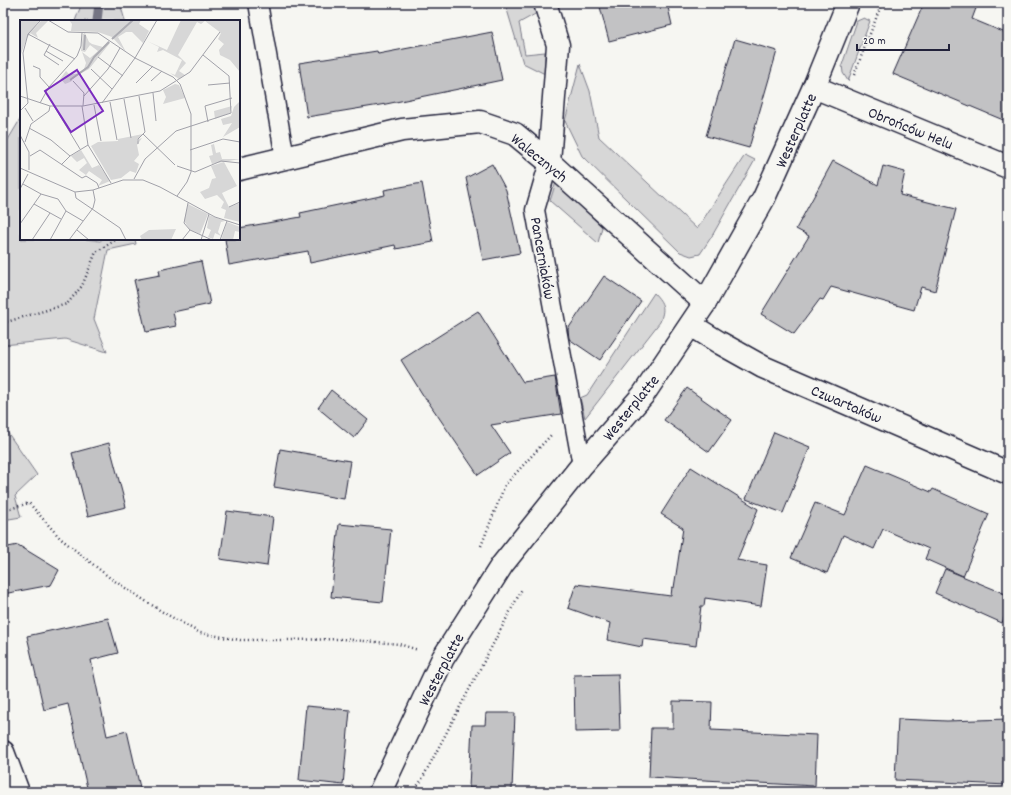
<svg xmlns="http://www.w3.org/2000/svg" width="1011" height="795" font-family="Dekko,sans-serif">
<rect width="100%" height="100%" fill="#f6f6f2"/>
<filter id="ink" filterUnits="userSpaceOnUse"><feTurbulence type="fractalNoise" baseFrequency=".025" numOctaves="2"/><feDisplacementMap in="SourceGraphic" scale="8" xChannelSelector="R" yChannelSelector="G"/><feConvolveMatrix kernelMatrix="1 2 1 2 8 2 1 2 1" color-interpolation-filters="sRGB"/></filter>
<g filter="url(#ink)">
<g fill="#d7d7d7" stroke="#7c7c89">
<polygon points="82,3 120,3 125,21 75,21"/>
<polygon points="505,3 534,3 537,13 519,23 525,54 545,52 545,74 523,63"/>
<polygon points="864,18 870,21 848,81 843,73 842,65 857,21"/>
<polygon points="580,64 590,91 599,137 697,229 745,155 755,160 712,236 700,254 691,256 680,252 582,156 565,121"/>
<polygon points="21,118 21,239 85,239 100,241 103,239 135,239 136,244 108,250 94,319 107,352 65,339 3,345 3,148"/>
<polygon points="556,182 602,227 598,243 550,201"/>
<path d="M654,293C664,304 665,308 660,322L585,418L580,398L587,395Z"/>
<polygon points="3,426 37,475 15,496 21,517 3,520"/>
</g>
<g fill="none" stroke-linecap="round" stroke-linejoin="round">
<polyline stroke="#757583" stroke-width="9" points="97,21 99,3"/>
</g>
<g fill="#c2c2c4" stroke="#22223b">
<polygon points="599,3 667,3 672,25 609,41"/>
<polygon points="924,3 978,3 972,19 1008,34 1008,122 893,74"/>
<polygon points="492,32 502,80 386,104 307,117 299,63 377,51 378,54"/>
<polygon points="735,39 777,51 749,148 706,136"/>
<polygon points="833,161 878,185 883,166 905,172 900,195 956,209 935,291 921,287 914,310 831,287 823,300 820,299 794,334 761,314 809,236 796,229"/>
<polygon points="492,164 506,190 520,253 483,260 466,178"/>
<polygon points="422,183 433,242 396,249 395,245 310,263 308,251 229,265 225,239 239,239 239,228 301,217 300,213 385,195 384,190"/>
<polygon points="201,261 210,304 173,312 176,326 146,332 134,280 160,275 159,270"/>
<polygon points="604,276 641,301 600,360 569,339 568,329"/>
<polygon points="478,311 523,382 555,377 561,414 491,425 510,453 478,475 427,400 426,400 401,360"/>
<polygon points="687,388 732,420 709,452 664,420"/>
<polygon points="331,390 368,420 354,438 318,408"/>
<polygon points="774,432 810,447 783,513 746,499"/>
<polygon points="109,443 126,507 88,516 72,453"/>
<polygon points="280,449 350,461 344,499 274,487"/>
<polygon points="867,465 931,492 933,489 989,514 963,576 925,559 929,549 883,529 874,549 843,535 827,573 791,558 815,503 845,515"/>
<polygon points="691,467 758,509 737,560 767,565 761,606 705,598 704,606 701,606 696,646 643,639 642,647 607,640 610,623 568,608 576,584 671,596 672,587 674,588 683,528 661,514"/>
<polygon points="227,511 273,517 267,566 220,559"/>
<polygon points="339,524 391,529 383,602 331,597"/>
<polygon points="18,545 59,570 51,585 3,594 3,548"/>
<polygon points="945,569 1008,595 1008,608 1002,623 935,593"/>
<polygon points="108,618 118,653 91,660 107,736 127,731 141,792 88,792 68,704 44,710 27,636"/>
<polygon points="618,674 620,731 575,732 574,675"/>
<polygon points="673,701 712,702 711,730 817,735 815,786 649,777 651,728 673,728"/>
<polygon points="306,706 350,710 343,785 299,780"/>
<polygon points="486,713 515,713 512,790 469,788 472,725 485,725"/>
<polygon points="898,719 947,721 1008,719 1008,785 895,780"/>
</g>
<g fill="none" stroke-linecap="round" stroke-linejoin="round">
<g stroke="#22223b" stroke-width="21">
<g id="service">
<polyline points="258,3 285,158"/>
<polyline points="549,162 535,210 582,465"/>
</g>
</g>
<g stroke="#22223b" stroke-width="25">
<g id="minor">
<polyline points="545,3 558,45 549,162"/>
<polyline points="814,87 1008,167"/>
<polyline points="239,169 402,130 480,122 515,134 549,162 705,303"/>
<polyline points="691,325 720,343 763,367 1008,473"/>
<polyline points="3,752 18,792"/>
<polyline points="380,792 443,658 502,565 582,465 643,395 705,303 764,198 814,87 848,3"/>
</g>
</g>
<g stroke="#22223b" stroke-width="2.5" stroke-dasharray="1 3" stroke-linecap="butt">
<polyline points="854,75 882,3"/>
<polyline points="3,323 67,304 82,286 96,252 117,239"/>
<polyline points="3,511 29,503 60,538 110,578 161,611 200,633 240,640 286,640 342,639 399,644 418,650"/>
<polyline points="481,546 505,485 551,435"/>
<polyline points="347,792 353,785"/>
<polyline points="413,792 421,781 522,589"/>
</g>
<use href="#service" stroke="#f6f6f2" stroke-width="18"/>
<use href="#minor" stroke="#f6f6f2" stroke-width="22"/>
</g>
</g>
<g text-anchor="middle" stroke-width="3.5" stroke-linejoin="round" paint-order="stroke">
<g font-size="16" fill="#22223b" stroke="#f6f6f2">
<text transform="translate(911 127) rotate(22)" y="6">Obrońców Helu</text>
<text transform="translate(795 130) rotate(-66)" y="6">Westerplatte</text>
<text transform="translate(540 157) rotate(39)" y="6">Walecznych</text>
<text transform="translate(544 258) rotate(80)" y="6">Pancerniaków</text>
<text transform="translate(847 403) rotate(23)" y="6">Czwartaków</text>
<text transform="translate(630 407) rotate(-51)" y="6">Westerplatte</text>
<text transform="translate(440 669) rotate(-62)" y="6">Westerplatte</text>
</g>
</g>
<g transform="translate(20 20)">
<rect width="220" height="220" fill="#f6f6f2"/>
<path d="M0,0H20L7,18L1,34ZM22,0L28,1L16,13L18,18L10,13ZM49,0H121L119,4L129,11L123,23L112,12H106L98,17L106,32L92,17L78,12L51,11L52,4ZM161,0H220V52L210,40L200,35L199,30L204,24L198,19L201,13L185,1L181,4L177,2L158,35L166,43L159,51L165,55L159,59L150,53L155,55L162,40L143,30L137,32L139,27L127,21L147,30ZM65,13L69,22L72,24L83,27L89,20L90,23L69,49L49,60H53L50,62L45,64L41,59L36,65L46,51L49,54H58L64,49L66,43L62,32L70,38L78,31L70,25L65,32L61,31L63,14ZM155,64L159,65L165,78L143,84L146,77L143,70ZM220,81V107L203,117L212,103L203,105L201,99L211,96L214,87ZM212,86L210,93L195,99L194,91ZM123,114L117,120L118,122L119,119L122,118L117,125L119,135L114,141L119,144L116,153L110,151L101,158L91,160L71,126L78,122L98,121V119ZM194,124L196,133L200,132L202,139H220L192,144L189,136L193,135L191,125ZM61,130L72,148L79,145L90,161L78,166L82,160L69,151L66,155L59,150L67,143L64,138L57,142L51,136ZM204,142L217,166L202,173L209,187L220,183V202L204,198L206,190L201,188L204,182L197,175L185,179L180,172L189,168L192,159L196,158L191,146ZM168,184L188,194L180,214L170,210L164,201ZM189,195L205,201L201,202L198,212L201,216L195,213L193,219L188,217L191,210L187,208ZM207,202L220,207V212L215,211L213,220H201ZM156,209L151,220H122L120,216L129,210Z" fill="#d7d7d7"/>
<path fill="none" stroke="#adadb3" stroke-width="2" d="M92,19L113,0M64,30L65,15M50,60L68,47L74,37L89,22"/>
<path fill="none" stroke="#a1a1a9" stroke-width="1" d="M28,0L48,12L78,13L115,38L153,57L160,64L171,94V152L167,162L157,176M8,14L55,39M30,24L24,35L39,45M26,31L43,41M78,37L103,56M13,46L20,49V57L29,67M71,49L92,69M53,61L64,73L63,86M131,61L142,51M116,63L133,46M188,65L210,63M133,73L136,101M0,76L30,86H63L140,71L170,52L200,12M64,76L88,49L100,28M104,79L111,118M90,82L97,120M20,83L29,67L57,36L61,26L62,13M82,83L115,38L137,0M74,85L81,121M34,86L60,129M62,86L68,125L91,163M5,88L13,101M0,91L8,83L3,33L8,14L21,0M188,102L185,86L212,78M9,108L31,120L50,136M123,114L155,145M0,115L9,132V150M5,122L11,104L29,91L30,86M118,124V119L125,112L119,76M170,130L203,119L220,122M10,136L20,130L62,158L66,156L77,163L79,168M41,145L50,136L68,125M157,146L175,152L201,141L220,143M0,148L55,172L73,170L103,160H123L140,167L195,197L220,205M114,159L125,139L156,111L211,93L209,56L183,35M3,164L21,174L38,179L46,191L63,201M0,169L8,154M55,172L56,178L100,208L106,220M168,183L164,203L170,210M14,184L41,199M209,187L220,182M0,204L21,174M57,210L69,220M12,220L30,193M30,220L46,191M49,220L73,188L75,180L73,170M162,220L170,210L192,220M181,220L189,194M200,220L207,201"/>
<path fill="#7b2cbf" fill-opacity="0.15" stroke="#7b2cbf" stroke-width="2" d="M57,50L83,91L51,112L25,71Z"/>
<rect width="220" height="220" fill="none" stroke="#22223b" stroke-width="2"/>
</g>
<rect width="1011" height="795" fill="none" stroke="#f6f6f2" stroke-width="16"/>
<rect x="8" y="8" width="995" height="779" fill="none" stroke="#22223b" stroke-width="1.5" filter="url(#ink)"/>
<path d="M857 44v6h92v-6" fill="none" stroke="#22223b" stroke-width="2"/>
<text x="863" y="44" font-size="12" fill="#22223b" stroke="#f6f6f2" stroke-width="3" paint-order="stroke">20 m</text>
</svg>
